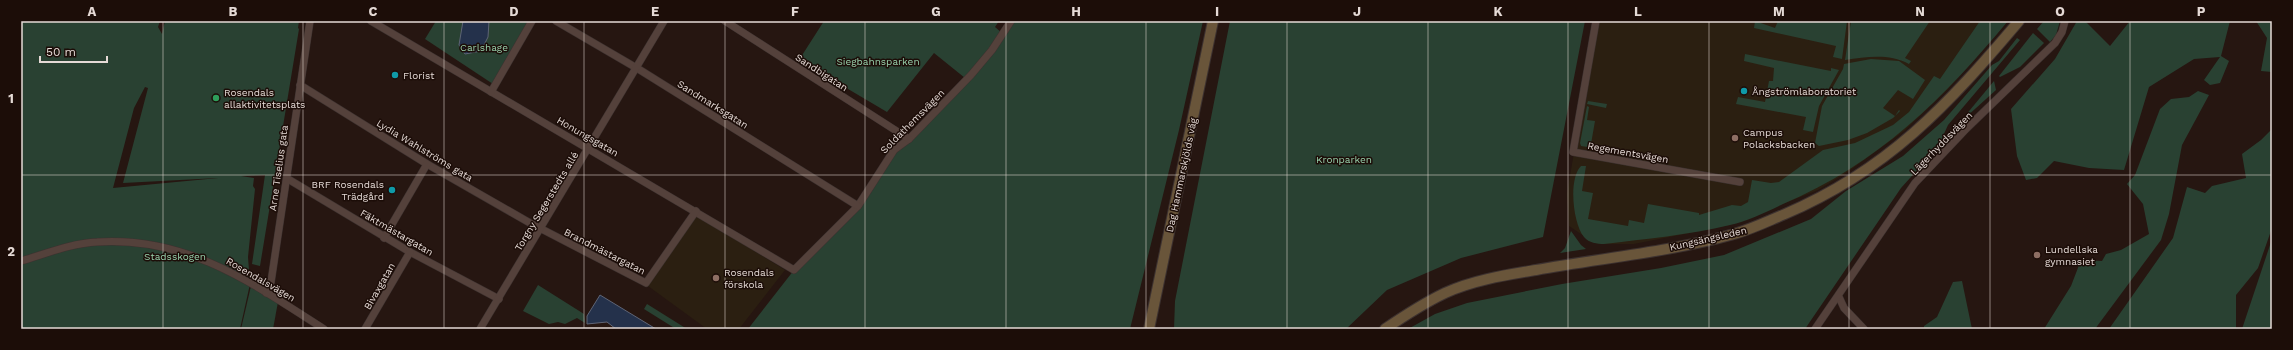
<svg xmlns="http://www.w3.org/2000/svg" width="2293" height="350" font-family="'Work Sans',sans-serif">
<rect width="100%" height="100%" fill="#261611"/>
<g fill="#2b1f11">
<polygon points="1596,21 2008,21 1948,89 1904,131 1849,171 1818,190 1730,225 1634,244 1604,244 1584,236 1569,226 1567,194"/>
<polygon points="696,215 785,270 739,329 707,329 648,286"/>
</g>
<g fill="#294132" fill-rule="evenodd">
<path d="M21,21H160L158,27L162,34L165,21H299L298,28L299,29L260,266L252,264L265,175L241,176L254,178L253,186L255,189L248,257L250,284L240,329H21ZM145,87L148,88L123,183L218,178L113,188L134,108Z"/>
<polygon points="436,21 528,21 493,84 425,39"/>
<polygon points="824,21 999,21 995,27 1002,33 965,78 934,53 887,112 799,60"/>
<polygon points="1011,21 1203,21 1179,130 1130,329 748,329 794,270 858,206 884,164 952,96"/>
<polygon points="1230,21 1585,21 1543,237 1461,258 1387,290 1346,329 1174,329 1175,301"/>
<polygon points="1755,21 1775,28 1778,21 1847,21 1842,59 1833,57 1836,46 1754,28"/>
<path d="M1851,21H1930L1905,58L1911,61L1909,64C1888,53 1867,57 1845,60Z"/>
<path d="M1980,21H2008C1943,99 1878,164 1783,204C1766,212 1748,221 1730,225C1689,235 1645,239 1604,244C1597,244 1589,243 1584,237C1573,224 1568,179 1581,166H1586L1582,191L1593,193L1588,219L1628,226L1629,220L1644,223L1648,204L1699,213V215L1732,205L1741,206L1748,202L1752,180L1771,183L1779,182L1823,150L1855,143L1893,125L1909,112L1934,76L1940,79Z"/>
<polygon points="2044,21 2060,21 2056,35 2050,42 2037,29"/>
<polygon points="2077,21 2085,21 2110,46 2130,21 2230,21 2221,56 2229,61 2220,83 2210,85 2204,80 2220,57 2194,59 2149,87 2124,170 2089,168 2054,161 2037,178 2026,180 2017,156 2011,109 2055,59"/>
<polygon points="2256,21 2272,21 2272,72 2261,71 2267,38"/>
<polygon points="2033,33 2044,43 2020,67 2000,77 1999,76"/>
<polygon points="2017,38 2020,40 1948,125 1938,147 1901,188 1805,329 1408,329 1435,314 1467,303 1562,284 1661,268 1724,255 1811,219 1846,191 1903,156 1944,120 1992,65 1999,61"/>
<polygon points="1745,54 1831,71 1831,68 1839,70 1819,106 1813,132 1803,130 1806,117 1736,104 1738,97 1765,102 1769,81 1773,81 1774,68 1744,61"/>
<polygon points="1871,59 1899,61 1925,80 1913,99 1898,90 1883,108 1895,116 1899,110 1900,111 1893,118 1867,133 1848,140 1819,146 1815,143 1822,106 1843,69 1844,64"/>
<polygon points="1994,81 1996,90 1965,118 1965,116"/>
<polygon points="2198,91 2209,95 2182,145 2169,214 2161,240 2095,329 2044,329 2071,286 2081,260 2102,261 2106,254 2121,250 2149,234 2143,204 2127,184 2135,175 2160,109 2171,99 2189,97"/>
<polygon points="1588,101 1607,104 1606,108 1587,104"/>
<polygon points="1587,106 1589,107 1587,120 1595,121 1591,144 1597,146 1594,148 1581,146 1580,143"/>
<polygon points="2272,129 2272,228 2258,268 2236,295 2236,329 2109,329 2173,238 2187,187 2205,193 2212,186 2246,178 2242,154 2261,140"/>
<polygon points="1571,231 1581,245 1586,249 1560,253 1565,248"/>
<polygon points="2272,239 2272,329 2242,329"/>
<polygon points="1962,281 1972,329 1924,329 1924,326 1937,317 1953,282"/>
<polygon points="538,285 584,314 585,323 577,318 565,324 558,322 549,324 523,311"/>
<polygon points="251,286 278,302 273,329 241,329"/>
<polygon points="647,304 687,329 676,329 644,309"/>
</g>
<g fill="#24314b" stroke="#5e6475">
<polygon points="463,21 489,21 488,37 481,51 465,54 459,45"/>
<polygon points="600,295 656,329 616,329 607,322 587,324 587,316"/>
</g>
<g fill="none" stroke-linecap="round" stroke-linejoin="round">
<g stroke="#3d3230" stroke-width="8">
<g id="minor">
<polyline points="371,21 794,270 858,206 894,150 909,139 971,75 992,50 1011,21"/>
<polyline points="556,21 640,70 858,206"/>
<polyline points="725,21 909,139"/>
<polyline points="1596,21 1573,152 1740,182"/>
<polyline points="300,85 427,164 530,223 646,283 696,211"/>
<polyline points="491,92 532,21"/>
<polyline points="288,179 410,252 499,299"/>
<polyline points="384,238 427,164"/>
<path d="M21,261C45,254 72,243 97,242C187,236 252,283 324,329"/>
<polyline points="266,293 271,282 310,21"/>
<polyline points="1839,297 1844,308 1864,329"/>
<polyline points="365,329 410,252"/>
<polyline points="480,329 664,21"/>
<polyline points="1815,329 1915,183 1966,129 2055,43 2062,32 2065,21"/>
</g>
</g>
<g stroke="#3d3230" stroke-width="12">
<g id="secondary">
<polyline points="1149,329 1213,21"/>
<path d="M1385,329C1404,316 1424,303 1445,293C1473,280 1506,275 1536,270C1602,258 1670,252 1734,234C1752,229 1768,221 1785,214C1888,170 1948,105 2019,21"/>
</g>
</g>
<use href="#minor" stroke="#54413b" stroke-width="7"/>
<use href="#secondary" stroke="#69553a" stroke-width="10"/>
</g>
<path fill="none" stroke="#e5dad6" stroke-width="1" stroke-opacity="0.55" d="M163,21V329M303,21V329M444,21V329M584,21V329M725,21V329M865,21V329M1006,21V329M1146,21V329M1287,21V329M1428,21V329M1568,21V329M1709,21V329M1849,21V329M1990,21V329M2130,21V329M21,175H2272"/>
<g fill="#0f9aa8" stroke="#1c0d08" stroke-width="1.5">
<circle cx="395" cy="75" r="4"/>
<circle cx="1744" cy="91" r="4"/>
<circle cx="392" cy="190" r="4"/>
</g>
<circle fill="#2e9e5b" stroke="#1c0d08" stroke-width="1.5" cx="216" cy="98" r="4"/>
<g fill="#8d6e63" stroke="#1c0d08" stroke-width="1.5">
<circle cx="1735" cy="138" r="4"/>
<circle cx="2037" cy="255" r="4"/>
<circle cx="716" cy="278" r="4"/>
</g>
<g text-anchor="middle" stroke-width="3" stroke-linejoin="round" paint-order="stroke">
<g font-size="10" fill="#99d3ae" stroke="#1c0d08">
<text x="484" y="51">Carlshage</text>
<text x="878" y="65">Siegbahnsparken</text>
<text x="1344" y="163">Kronparken</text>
<text x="175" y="260">Stadsskogen</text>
</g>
<g font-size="10" fill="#e5dad6" stroke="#1c0d08">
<text transform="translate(822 72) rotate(33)" y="4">Sandbigatan</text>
<text transform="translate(713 104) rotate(32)" y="4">Sandmarksgatan</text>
<text transform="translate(912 121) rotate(-45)" y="4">Soldathemsvägen</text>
<text transform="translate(588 136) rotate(30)" y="4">Honungsgatan</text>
<text transform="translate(1941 143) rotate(-46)" y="4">Lägerhyddsvägen</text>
<text transform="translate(425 150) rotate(31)" y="4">Lydia Wahlströms gata</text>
<text transform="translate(1628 152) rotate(10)" y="4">Regementsvägen</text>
<text transform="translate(278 168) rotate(-82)" y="4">Arne Tiselius gata</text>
<text transform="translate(1181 175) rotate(-78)" y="4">Dag Hammarskjölds väg</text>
<text transform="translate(546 201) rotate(-59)" y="4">Torgny Segerstedts allé</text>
<text transform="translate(397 232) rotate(30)" y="4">Fäktmästargatan</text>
<text transform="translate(1708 238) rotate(-13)" y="4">Kungsängsleden</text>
<text transform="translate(605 251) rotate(27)" y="4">Brandmästargatan</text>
<text transform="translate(261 279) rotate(30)" y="4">Rosendalsvägen</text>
<text transform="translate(379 286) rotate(-60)" y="4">Bivaxgatan</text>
</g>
<g font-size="10" fill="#e5dad6" stroke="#1c0d08" text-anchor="start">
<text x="403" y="79">Florist</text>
<text x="1752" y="95">Ångströmlaboratoriet</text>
<text x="224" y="96">Rosendals<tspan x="224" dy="12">allaktivitetsplats</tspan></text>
<text x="1743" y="136">Campus<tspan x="1743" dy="12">Polacksbacken</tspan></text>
<text x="384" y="188" text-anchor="end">BRF Rosendals<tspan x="384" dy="12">Trädgård</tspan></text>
<text x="2045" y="253">Lundellska<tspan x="2045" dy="12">gymnasiet</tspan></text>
<text x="724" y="276">Rosendals<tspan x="724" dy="12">förskola</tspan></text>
</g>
</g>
<rect width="2293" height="350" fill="none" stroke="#1c0d08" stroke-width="44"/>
<path d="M40 56v6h67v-6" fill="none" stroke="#e5dad6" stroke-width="2"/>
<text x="46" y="56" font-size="12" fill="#e5dad6" stroke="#1c0d08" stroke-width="3" paint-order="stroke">50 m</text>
<rect x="22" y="22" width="2249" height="306" fill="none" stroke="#e5dad6" stroke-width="1.5"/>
<g font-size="13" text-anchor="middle" font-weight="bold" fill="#e5dad6">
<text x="92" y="16">A</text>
<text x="233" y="16">B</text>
<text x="373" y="16">C</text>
<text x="514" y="16">D</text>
<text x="655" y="16">E</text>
<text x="795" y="16">F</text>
<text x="936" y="16">G</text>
<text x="1076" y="16">H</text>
<text x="1217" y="16">I</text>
<text x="1357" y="16">J</text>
<text x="1498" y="16">K</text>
<text x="1638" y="16">L</text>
<text x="1779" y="16">M</text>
<text x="1920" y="16">N</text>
<text x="2060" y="16">O</text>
<text x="2201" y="16">P</text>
<text x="11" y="103">1</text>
<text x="11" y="256">2</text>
</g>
</svg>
